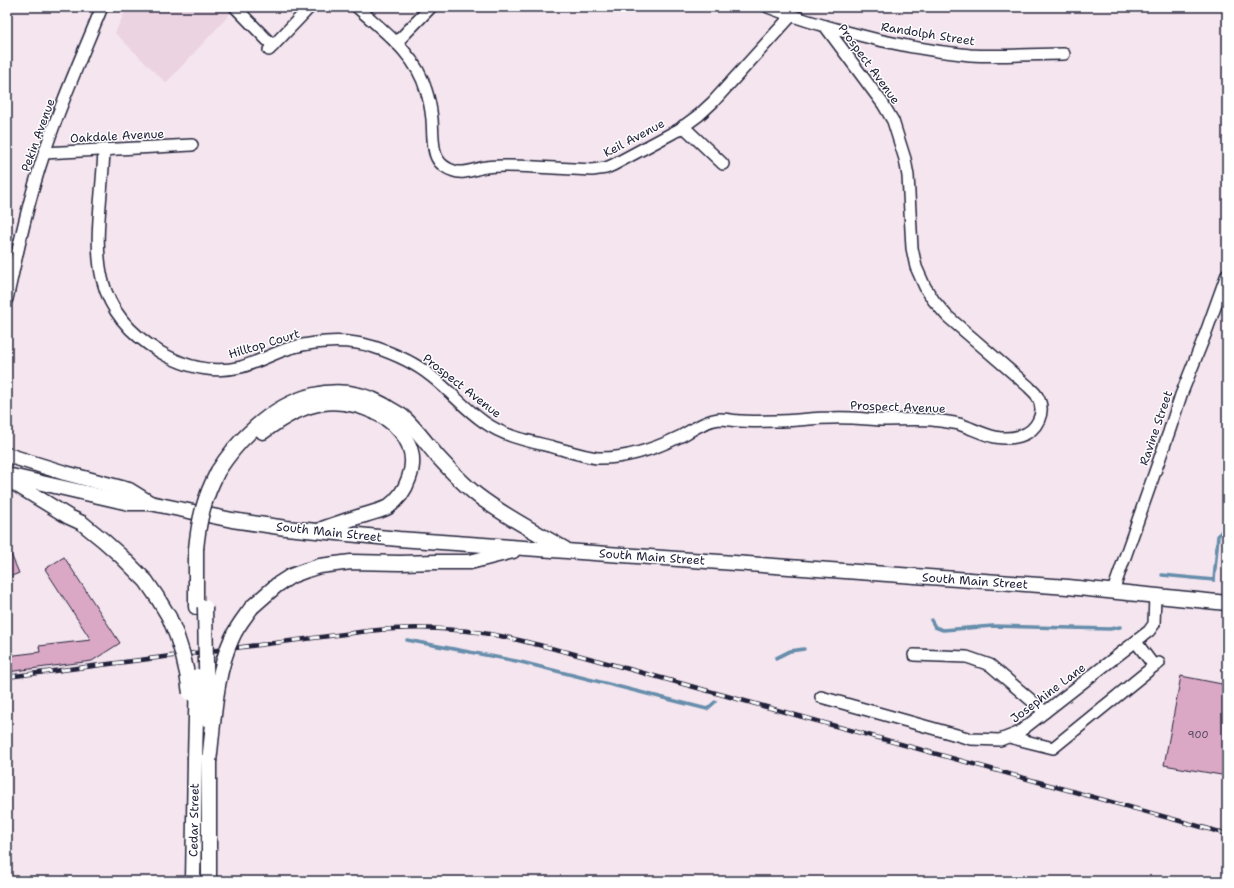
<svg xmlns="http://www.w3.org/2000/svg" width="1234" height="888" font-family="'Shantell Sans',sans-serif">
<rect width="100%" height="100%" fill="#f4e5ee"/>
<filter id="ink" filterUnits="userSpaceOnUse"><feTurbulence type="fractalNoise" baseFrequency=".025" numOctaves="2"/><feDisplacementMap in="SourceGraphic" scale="8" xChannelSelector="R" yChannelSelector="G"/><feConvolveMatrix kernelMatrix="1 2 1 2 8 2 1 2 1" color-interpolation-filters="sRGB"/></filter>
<g filter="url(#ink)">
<polygon fill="#ecd3e2" points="127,7 231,7 234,10 166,83 115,33"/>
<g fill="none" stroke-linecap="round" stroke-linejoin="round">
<g stroke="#668dab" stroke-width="3.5">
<polyline points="1162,575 1214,580 1218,536 1227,524"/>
<polyline points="931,620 935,627 943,630 993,626 1110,629 1120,627"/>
<polyline points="407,640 521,662 707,709 715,702"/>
<polyline points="776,658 790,651 804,649"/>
</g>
</g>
<g fill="#daa8c5" stroke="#22223b">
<polygon points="7,545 19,573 7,578"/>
<polygon points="64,557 120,643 92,661 7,672 7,656 40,652 39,646 91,640 45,569"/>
<polygon points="1181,676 1227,685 1227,776 1164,765"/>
</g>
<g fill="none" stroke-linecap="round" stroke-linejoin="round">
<g stroke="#22223b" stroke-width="14">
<g id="minor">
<polyline points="235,7 273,46"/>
<path d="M357,7C383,31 416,54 426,90C429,99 431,109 432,119C433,131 432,149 437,158C440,164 447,169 454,171C464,175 476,168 486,167C502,165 519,166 535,167C554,168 573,169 592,170L606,168L613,165L680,129L699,115L713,102L791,16"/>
<path d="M768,7C794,17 820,25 847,32C887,43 928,51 970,55C1001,57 1033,54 1064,54"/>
<polyline points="396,43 431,7"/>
<polyline points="269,50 310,7"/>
<polyline points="683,126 723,164"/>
<path d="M104,150C101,231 76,302 160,352C185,367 212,374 241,367C258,362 274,353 290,348C317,341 348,339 374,347C395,354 414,362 431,376C449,390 465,409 484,422C505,437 529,441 553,447C568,451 582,456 597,458C625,459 654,449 679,437C691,431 705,420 720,419C727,419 734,421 741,421C752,422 764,421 774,421C794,421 813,418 832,418C848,417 864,419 880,420C897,420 915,419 932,420C941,421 950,422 959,424C980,431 996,443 1020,436C1037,431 1047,412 1037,396C1035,392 1031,390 1029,387L947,316L934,301L925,287L916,267L912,248L908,176L905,159L893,121L883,104L825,26"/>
<polyline points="44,153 192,145"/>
<path d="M7,299C18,250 28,201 44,154C60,104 82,56 102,7"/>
<polyline points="1113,591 1169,432 1181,395 1205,335 1227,274"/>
<polyline points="1136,642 1154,666 1159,663"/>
<polyline points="914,655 967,657 990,665 1045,712"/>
<polyline points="821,697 971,739 1000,740 1018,733 1149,631 1154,624 1155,596"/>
<polyline points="1009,737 1053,748 1154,666"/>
</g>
</g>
<g stroke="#22223b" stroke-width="17">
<g id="major">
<path d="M263,432C280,419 301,406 323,403C363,397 427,429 409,478C405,490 398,500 388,507C381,511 373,512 365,515C350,519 336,524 322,529"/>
<polyline points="7,455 65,473 129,490 150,503"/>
<path d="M218,471C227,457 237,444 249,433C286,397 336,378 384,405C390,409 396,412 402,416C416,428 426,443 438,457C450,470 463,484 477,495C504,516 536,532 565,549"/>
<polyline points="7,475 129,503 150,503 232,520 286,528 399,539 1068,587 1227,603"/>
<polyline points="9,480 69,517 82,523 103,540 121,556 146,581 157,597 169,617"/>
<polyline points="196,549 196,607"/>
<polyline points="252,607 277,585 291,576 307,570 320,566 351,562 400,563 436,562 470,562 513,551"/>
<polyline points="193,881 195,759"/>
<polyline points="209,881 209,761"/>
</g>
</g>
<use href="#minor" stroke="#fff" stroke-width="11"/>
<use href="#major" stroke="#fff" stroke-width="14"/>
<g stroke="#22223b" stroke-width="4.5">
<path id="rail" d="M7,677L368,631C397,628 426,627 455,630C493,632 530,643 567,652L1227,834"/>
</g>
<use href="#rail" stroke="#fff" stroke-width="3" stroke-dasharray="9" stroke-linecap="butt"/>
<g stroke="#22223b" stroke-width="17" stroke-linecap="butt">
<g id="major-bridge">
<path d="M196,549C199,519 204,498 218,471"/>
<polyline points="205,607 207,719"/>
<path d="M169,617C180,641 187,666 190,693"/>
<polyline points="195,759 197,676"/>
<path d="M209,761C214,722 215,674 232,638C237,626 245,617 252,607"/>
</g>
</g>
<use href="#major-bridge" stroke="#fff" stroke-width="14"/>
</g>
</g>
<g text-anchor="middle" stroke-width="3" stroke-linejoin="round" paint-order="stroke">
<g font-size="10" fill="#50445e">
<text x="1198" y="738">900</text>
</g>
<g font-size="12" fill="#22223b" stroke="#fff">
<text transform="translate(928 34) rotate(9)" y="4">Randolph Street</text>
<text transform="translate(869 64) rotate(54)" y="4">Prospect Avenue</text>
<text transform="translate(38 135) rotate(-70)" y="4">Pekin Avenue</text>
<text transform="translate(117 136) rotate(-3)" y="4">Oakdale Avenue</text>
<text transform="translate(634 138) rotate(-28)" y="4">Keil Avenue</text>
<text transform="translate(264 344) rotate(-17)" y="4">Hilltop Court</text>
<text transform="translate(462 386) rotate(38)" y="4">Prospect Avenue</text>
<text transform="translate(898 407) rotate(2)" y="4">Prospect Avenue</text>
<text transform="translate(1156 428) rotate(-71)" y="4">Ravine Street</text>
<text transform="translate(329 532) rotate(6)" y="4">South Main Street</text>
<text transform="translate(652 557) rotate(4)" y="4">South Main Street</text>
<text transform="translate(975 581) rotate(4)" y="4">South Main Street</text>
<text transform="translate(1048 693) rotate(-37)" y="4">Josephine Lane</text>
<text transform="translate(194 820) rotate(-89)" y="4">Cedar Street</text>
</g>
</g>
<rect width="1234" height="888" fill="none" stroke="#fff" stroke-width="24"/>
<rect x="12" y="12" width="1210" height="864" fill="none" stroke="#22223b" stroke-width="1.5" filter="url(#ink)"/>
</svg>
